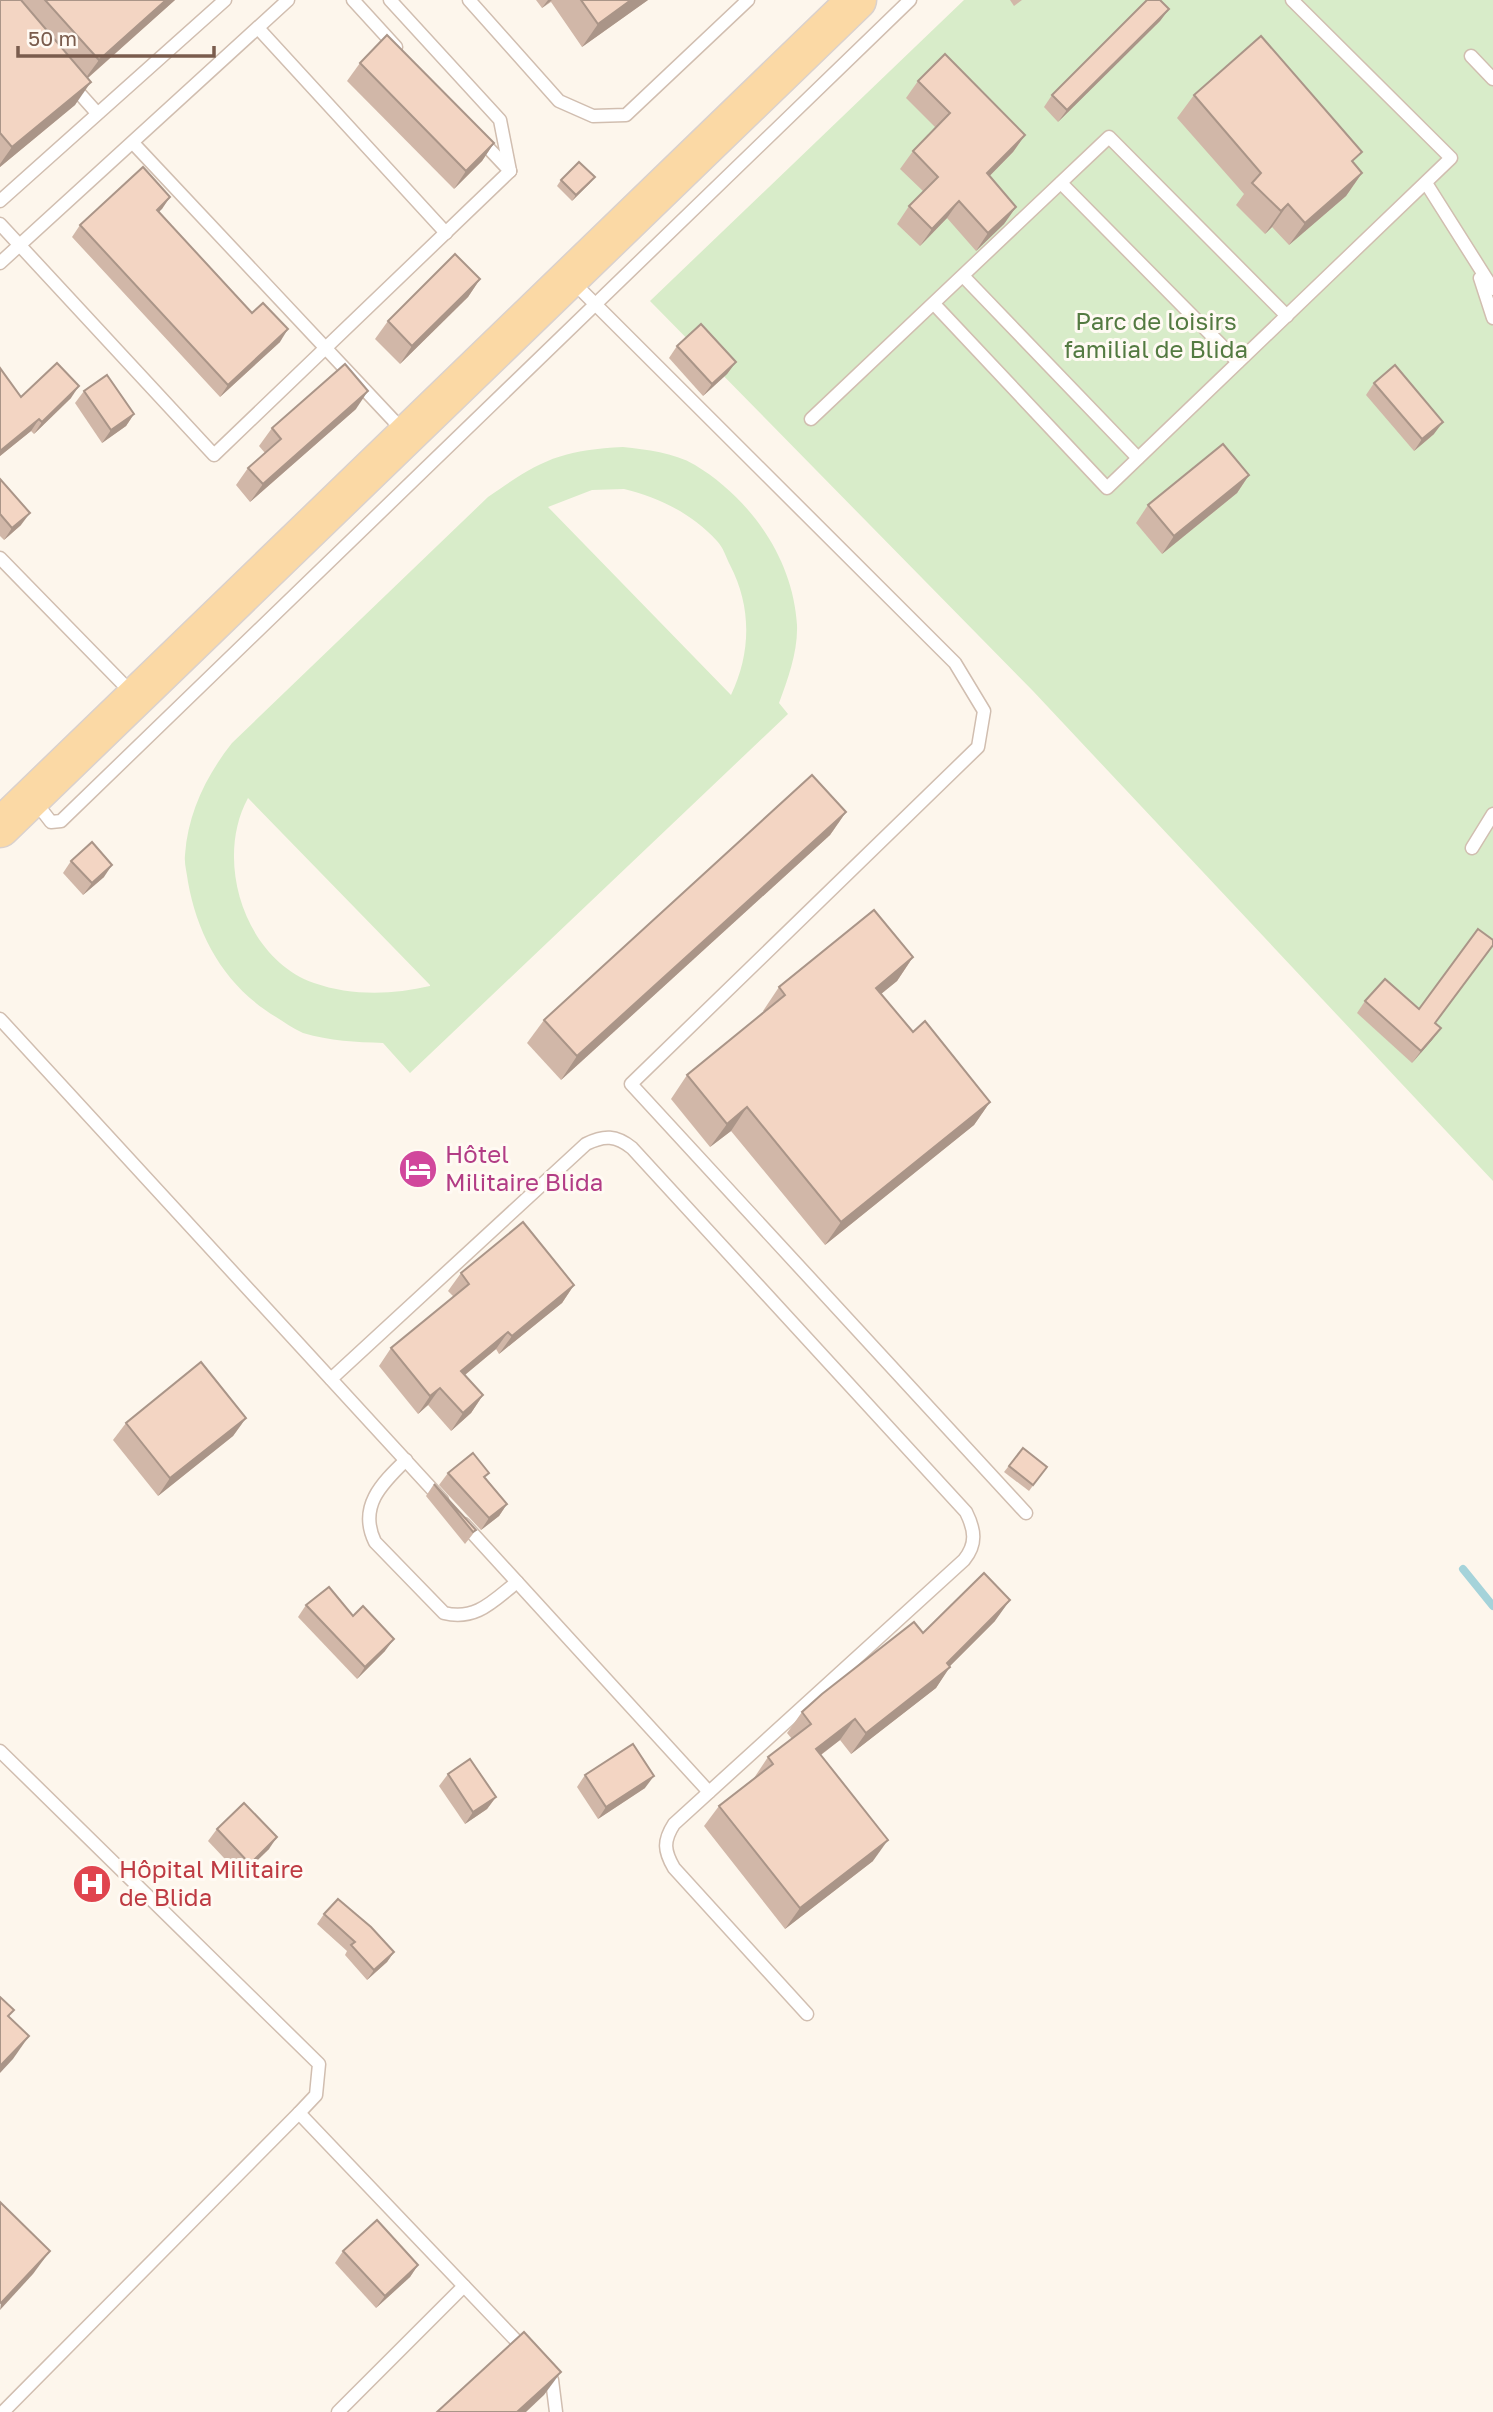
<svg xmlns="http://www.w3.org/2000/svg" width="1493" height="2412" font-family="'Golos Text',sans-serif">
<rect width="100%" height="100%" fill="#fdf6ec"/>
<g fill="#d8ecc9" fill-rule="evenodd">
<polygon points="964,0 1493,0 1493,1181 1033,691 650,301"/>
<path d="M623,447C647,450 673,452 695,465C751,499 793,559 797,625C798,651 788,679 779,703L788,714L410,1073L383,1043C356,1042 330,1041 303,1033C294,1029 284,1022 276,1017C226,987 198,938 188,882C187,873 184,864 185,855C188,813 206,776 232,743L488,497C539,461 560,450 623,447ZM624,489C658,497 693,514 717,541C723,547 726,557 730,565C752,607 751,653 731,695L548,507L592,490ZM248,798L430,985V986C392,995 351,996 314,983C244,958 214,860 248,798Z"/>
</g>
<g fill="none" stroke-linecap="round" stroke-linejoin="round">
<polyline stroke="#a5d3da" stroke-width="8" points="1463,1569 1493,1606"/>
<g stroke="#d1beb0" stroke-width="15">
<g id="service">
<polyline points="353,0 396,47"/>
<polyline points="390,0 500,120 510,171"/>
<polyline points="469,0 559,101 593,116 626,115 748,0"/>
<polyline points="258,28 446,233"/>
<polyline points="1471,56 1493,79"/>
<polyline points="72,85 97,113"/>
<polyline points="479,138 510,171"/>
<polyline points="133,143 395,422"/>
<polyline points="1061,183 1238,362"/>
<polyline points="1426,183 1493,289"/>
<polyline points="0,201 225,0"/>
<polyline points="0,224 214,455 510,171"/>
<polyline points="0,263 288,0"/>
<polyline points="964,277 1138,458"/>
<polyline points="1480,278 1493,318"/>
<polyline points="572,281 955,663 984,711 978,747 631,1084 1026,1513"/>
<polyline points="935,305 1107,488 1451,158 1292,0"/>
<polyline points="811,419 1109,137 1287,316"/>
<polyline points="0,558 123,684"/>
<polyline points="34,800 51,822 61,821 910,0"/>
<polyline points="1472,848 1493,814"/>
<polyline points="0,1019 442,1500"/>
<path d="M331,1379L586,1144C604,1135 616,1135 632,1148L966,1512C975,1530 977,1544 964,1560L674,1824C663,1841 664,1851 674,1868L807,2014"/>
<path d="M406,1460C381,1484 358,1507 375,1542L444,1613C476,1621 493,1601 517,1582"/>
<polyline points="464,1524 709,1792"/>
<polyline points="0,1751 319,2064 316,2095 299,2113 3,2412"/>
<polyline points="299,2113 526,2351"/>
<polyline points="545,2372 552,2380 556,2412"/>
<polyline points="338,2412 464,2286"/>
</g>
</g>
<g stroke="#dad1cd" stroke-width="41">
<polyline id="primary" points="0,828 857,0"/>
</g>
<use href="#service" stroke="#fff" stroke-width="12"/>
<use href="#primary" stroke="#fbd9a5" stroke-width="38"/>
</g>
<g fill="#d1b7a8">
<polygon points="0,0 175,0 88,78 75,105 0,167"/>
<polygon points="536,0 648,0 582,47 551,2 542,8"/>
<polygon points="1010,0 1022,0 1014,6"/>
<polygon points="1169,9 1160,21 1058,122 1044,107 1052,95"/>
<polygon points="360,63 494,143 482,161 454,189 347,81"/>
<polygon points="918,81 1025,135 1013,152 989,176 1016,207 1004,224 976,251 947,218 920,246 897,224 909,206 924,192 900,169 913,151 936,128 906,98"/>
<polygon points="1194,95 1354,164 1362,173 1346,196 1289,245 1272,227 1265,234 1236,205 1244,194 1177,118"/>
<polygon points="561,180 590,183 572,201 557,186"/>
<polygon points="170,197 159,212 252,313 280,342 220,397 72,237 80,225"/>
<polygon points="480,279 468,297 400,364 375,339 388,321"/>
<polygon points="677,346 736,362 727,374 703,396 669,358"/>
<polygon points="0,368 21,397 71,398 34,434 31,431 0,456"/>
<polygon points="1374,383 1434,434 1414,451 1366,395"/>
<polygon points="84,391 134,414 126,426 102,443 75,403"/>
<polygon points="356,409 250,502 236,485 248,468 265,453 259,446 272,428"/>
<polygon points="1249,475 1237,493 1162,554 1136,523 1148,505"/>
<polygon points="0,479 21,525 4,540 0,536"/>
<polygon points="846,812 830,835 561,1080 527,1043 544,1020"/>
<polygon points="71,861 104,877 83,895 63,873"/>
<polygon points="913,957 897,981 881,994 913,1032 990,1102 974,1125 825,1245 731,1131 710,1147 671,1099 687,1075 764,1012 763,1011 779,987"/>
<polygon points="1365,1001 1435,1023 1441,1028 1432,1040 1412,1063 1357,1013"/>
<polygon points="461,1273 574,1285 562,1303 499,1354 496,1349 465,1375 483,1395 471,1413 451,1431 428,1405 418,1414 379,1366 391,1348 454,1297 448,1291"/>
<polygon points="246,1418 233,1436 158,1496 113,1440 126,1423"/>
<polygon points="1023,1448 1047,1467 1029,1491 1004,1472"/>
<polygon points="448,1473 486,1478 507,1504 499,1516 481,1530 439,1485"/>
<polygon points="434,1484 476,1530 465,1544 426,1496"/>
<polygon points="306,1605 353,1616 385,1651 357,1679 298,1617"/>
<polygon points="995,1621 949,1667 936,1688 851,1754 840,1740 821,1755 873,1861 785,1929 704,1826 719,1806 754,1778 768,1757 792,1739 787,1733 802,1712 923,1633"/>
<polygon points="448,1774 496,1797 487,1809 465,1824 439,1786"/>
<polygon points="585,1775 645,1788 598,1819 577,1787"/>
<polygon points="217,1829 269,1849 241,1876 208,1841"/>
<polygon points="324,1914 394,1952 387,1962 367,1980 345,1955 347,1951 317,1924"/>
<polygon points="343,2251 418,2265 410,2277 376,2308 335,2263"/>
</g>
<g fill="#aa9588">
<polygon points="166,0 175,0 82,83 99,60"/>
<polygon points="548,0 552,0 542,8"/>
<polygon points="631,0 648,0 582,47 598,24"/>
<polygon points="1169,9 1160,21 1058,122 1067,110"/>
<polygon points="91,82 75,105 0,167 0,164 12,147"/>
<polygon points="1025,135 1013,152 975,191 987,173"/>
<polygon points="494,143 482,161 454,189 466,171"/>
<polygon points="1362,173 1346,196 1289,245 1305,223"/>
<polygon points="595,177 590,183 572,201 576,195"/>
<polygon points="170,197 162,209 148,222 157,210"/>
<polygon points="959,201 947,218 920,246 932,229"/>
<polygon points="1288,204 1272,227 1265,234 1281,211"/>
<polygon points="1016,207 1004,224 976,251 988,233"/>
<polygon points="480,279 468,297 400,364 412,346"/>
<polygon points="288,329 280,342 220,397 228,385"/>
<polygon points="736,362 727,374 703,396 712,384"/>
<polygon points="79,386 71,398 34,434 42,422"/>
<polygon points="368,391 356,409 250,502 263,484"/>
<polygon points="134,414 126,426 102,443 111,430"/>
<polygon points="39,419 31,431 0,456 0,451"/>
<polygon points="1443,422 1434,434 1414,451 1422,439"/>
<polygon points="1249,475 1237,493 1162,554 1174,536"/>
<polygon points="30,513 21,525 4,540 12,528"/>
<polygon points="846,812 830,835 561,1080 577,1056"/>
<polygon points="112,865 104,877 83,895 92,883"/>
<polygon points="913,957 897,981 860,1011 876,988"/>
<polygon points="1441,1028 1432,1040 1412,1063 1421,1051"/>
<polygon points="990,1102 974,1125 825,1245 841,1222"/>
<polygon points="747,1107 731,1131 710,1147 727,1124"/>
<polygon points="574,1285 562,1303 499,1354 512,1336"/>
<polygon points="508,1332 496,1349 449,1388 461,1371"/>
<polygon points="440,1388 428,1405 418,1414 430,1396"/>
<polygon points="483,1395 471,1413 451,1431 463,1413"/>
<polygon points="246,1418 233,1436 158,1496 170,1478"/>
<polygon points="507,1504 499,1516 481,1530 489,1518"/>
<polygon points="1010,1600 995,1621 943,1673 950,1667 936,1688 851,1754 866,1733 947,1663"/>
<polygon points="394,1639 385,1651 357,1679 365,1667"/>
<polygon points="855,1719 840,1740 802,1769 816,1749"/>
<polygon points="654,1776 645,1788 598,1819 606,1807"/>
<polygon points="496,1797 487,1809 465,1824 473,1812"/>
<polygon points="277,1837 269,1849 241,1876 250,1864"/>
<polygon points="888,1840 873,1861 785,1929 800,1908"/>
<polygon points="394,1952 387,1962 367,1980 374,1970"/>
<polygon points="29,2036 13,2059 0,2073 0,2066"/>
<polygon points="50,2251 33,2274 0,2310 1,2303"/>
<polygon points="418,2265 410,2277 376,2308 385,2296"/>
<polygon points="561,2372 544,2395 526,2412 517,2412"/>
</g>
<g fill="#f3d5c3" stroke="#aa9588" stroke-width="2">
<polygon points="0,0 21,0 91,82 12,147 0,133"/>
<polygon points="45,0 166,0 99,60"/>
<polygon points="581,0 631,0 598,24"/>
<polygon points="1147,0 1160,0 1169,9 1067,110 1052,95"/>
<polygon points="387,35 494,143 466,171 360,63"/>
<polygon points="1261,36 1362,152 1352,161 1362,173 1305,223 1288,204 1281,211 1252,183 1261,173 1194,95"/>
<polygon points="945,54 1025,135 987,173 1016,207 988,233 959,201 932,229 909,206 938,177 913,151 950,113 918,81"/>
<polygon points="579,162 595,177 576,195 561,180"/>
<polygon points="143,167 170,197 157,210 252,313 263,303 288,329 228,385 80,225"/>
<polygon points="455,254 480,279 412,346 388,321"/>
<polygon points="701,324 736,362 712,384 677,346"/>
<polygon points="57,363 79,386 42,422 39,419 0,451 0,368 21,397"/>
<polygon points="345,364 368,391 263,484 248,468 281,439 272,428"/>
<polygon points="1395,365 1443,422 1422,439 1374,383"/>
<polygon points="107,375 134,414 111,430 84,391"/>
<polygon points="1223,444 1249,475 1174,536 1148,505"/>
<polygon points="0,479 30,513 12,528 0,514"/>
<polygon points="812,775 846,812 577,1056 544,1020"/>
<polygon points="92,842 112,865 92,883 71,861"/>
<polygon points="874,910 913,957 876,988 913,1032 925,1021 990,1102 841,1222 747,1107 727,1124 687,1075 785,995 779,987"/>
<polygon points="1478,929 1493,940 1493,945 1435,1023 1441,1028 1421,1051 1365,1001 1385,979 1419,1009"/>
<polygon points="523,1222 574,1285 512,1336 508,1332 461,1371 483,1395 463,1413 440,1388 430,1396 391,1348 469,1284 461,1273"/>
<polygon points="201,1362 246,1418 170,1478 126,1423"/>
<polygon points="1023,1448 1047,1467 1033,1485 1009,1466"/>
<polygon points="473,1453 489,1473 484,1477 507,1504 489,1518 448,1473"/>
<polygon points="434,1484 476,1530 473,1532"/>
<polygon points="984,1573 1010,1600 947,1663 950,1667 866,1733 855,1719 816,1749 888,1840 800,1908 719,1806 773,1764 768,1757 811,1724 802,1712 822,1694 914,1622 923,1633"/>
<polygon points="329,1587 353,1616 363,1606 394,1639 365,1667 306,1605"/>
<polygon points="633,1744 654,1776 606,1807 585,1775"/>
<polygon points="470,1759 496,1797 473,1812 448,1774"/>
<polygon points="244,1803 277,1837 250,1864 217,1829"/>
<polygon points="338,1899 371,1927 394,1952 374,1970 351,1945 355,1942 324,1914"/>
<polygon points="0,1997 14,2010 8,2016 29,2036 0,2066"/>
<polygon points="0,2202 50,2251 1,2303 0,2302"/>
<polygon points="377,2220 418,2265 385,2296 343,2251"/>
<polygon points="524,2332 561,2372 517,2412 437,2412"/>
</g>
<defs>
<g id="hotel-disc" transform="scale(2.0125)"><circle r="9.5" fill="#d1479c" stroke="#fffaf3"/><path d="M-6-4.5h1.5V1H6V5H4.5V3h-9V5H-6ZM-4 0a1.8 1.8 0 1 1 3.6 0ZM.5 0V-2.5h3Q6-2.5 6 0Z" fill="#fff"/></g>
<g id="hospital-disc" transform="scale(2.0125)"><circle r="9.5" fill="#e0444e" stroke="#fffaf3"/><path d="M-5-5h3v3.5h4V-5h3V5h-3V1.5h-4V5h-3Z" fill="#fff"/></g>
</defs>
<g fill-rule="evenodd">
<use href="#hotel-disc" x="418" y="1169"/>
<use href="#hospital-disc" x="92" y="1884"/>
</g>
<g text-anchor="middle" stroke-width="6" stroke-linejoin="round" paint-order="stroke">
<g font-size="24" fill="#537a41" stroke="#fffaf3">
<text x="1156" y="330">Parc de loisirs<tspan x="1156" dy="28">familial de Blida</tspan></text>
</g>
<g font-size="24" fill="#b23c85" stroke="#fffaf3" text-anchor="start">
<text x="445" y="1163">Hôtel<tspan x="445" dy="28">Militaire Blida</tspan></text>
</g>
<g font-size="24" fill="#be3a42" stroke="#fffaf3" text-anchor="start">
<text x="119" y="1878">Hôpital Militaire<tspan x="119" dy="28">de Blida</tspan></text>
</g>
</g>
<path d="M18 46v10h196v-10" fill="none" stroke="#7a5c4d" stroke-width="3.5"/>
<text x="28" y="46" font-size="21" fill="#7a5c4d" stroke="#fffaf3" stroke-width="5" paint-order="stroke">50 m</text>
</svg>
